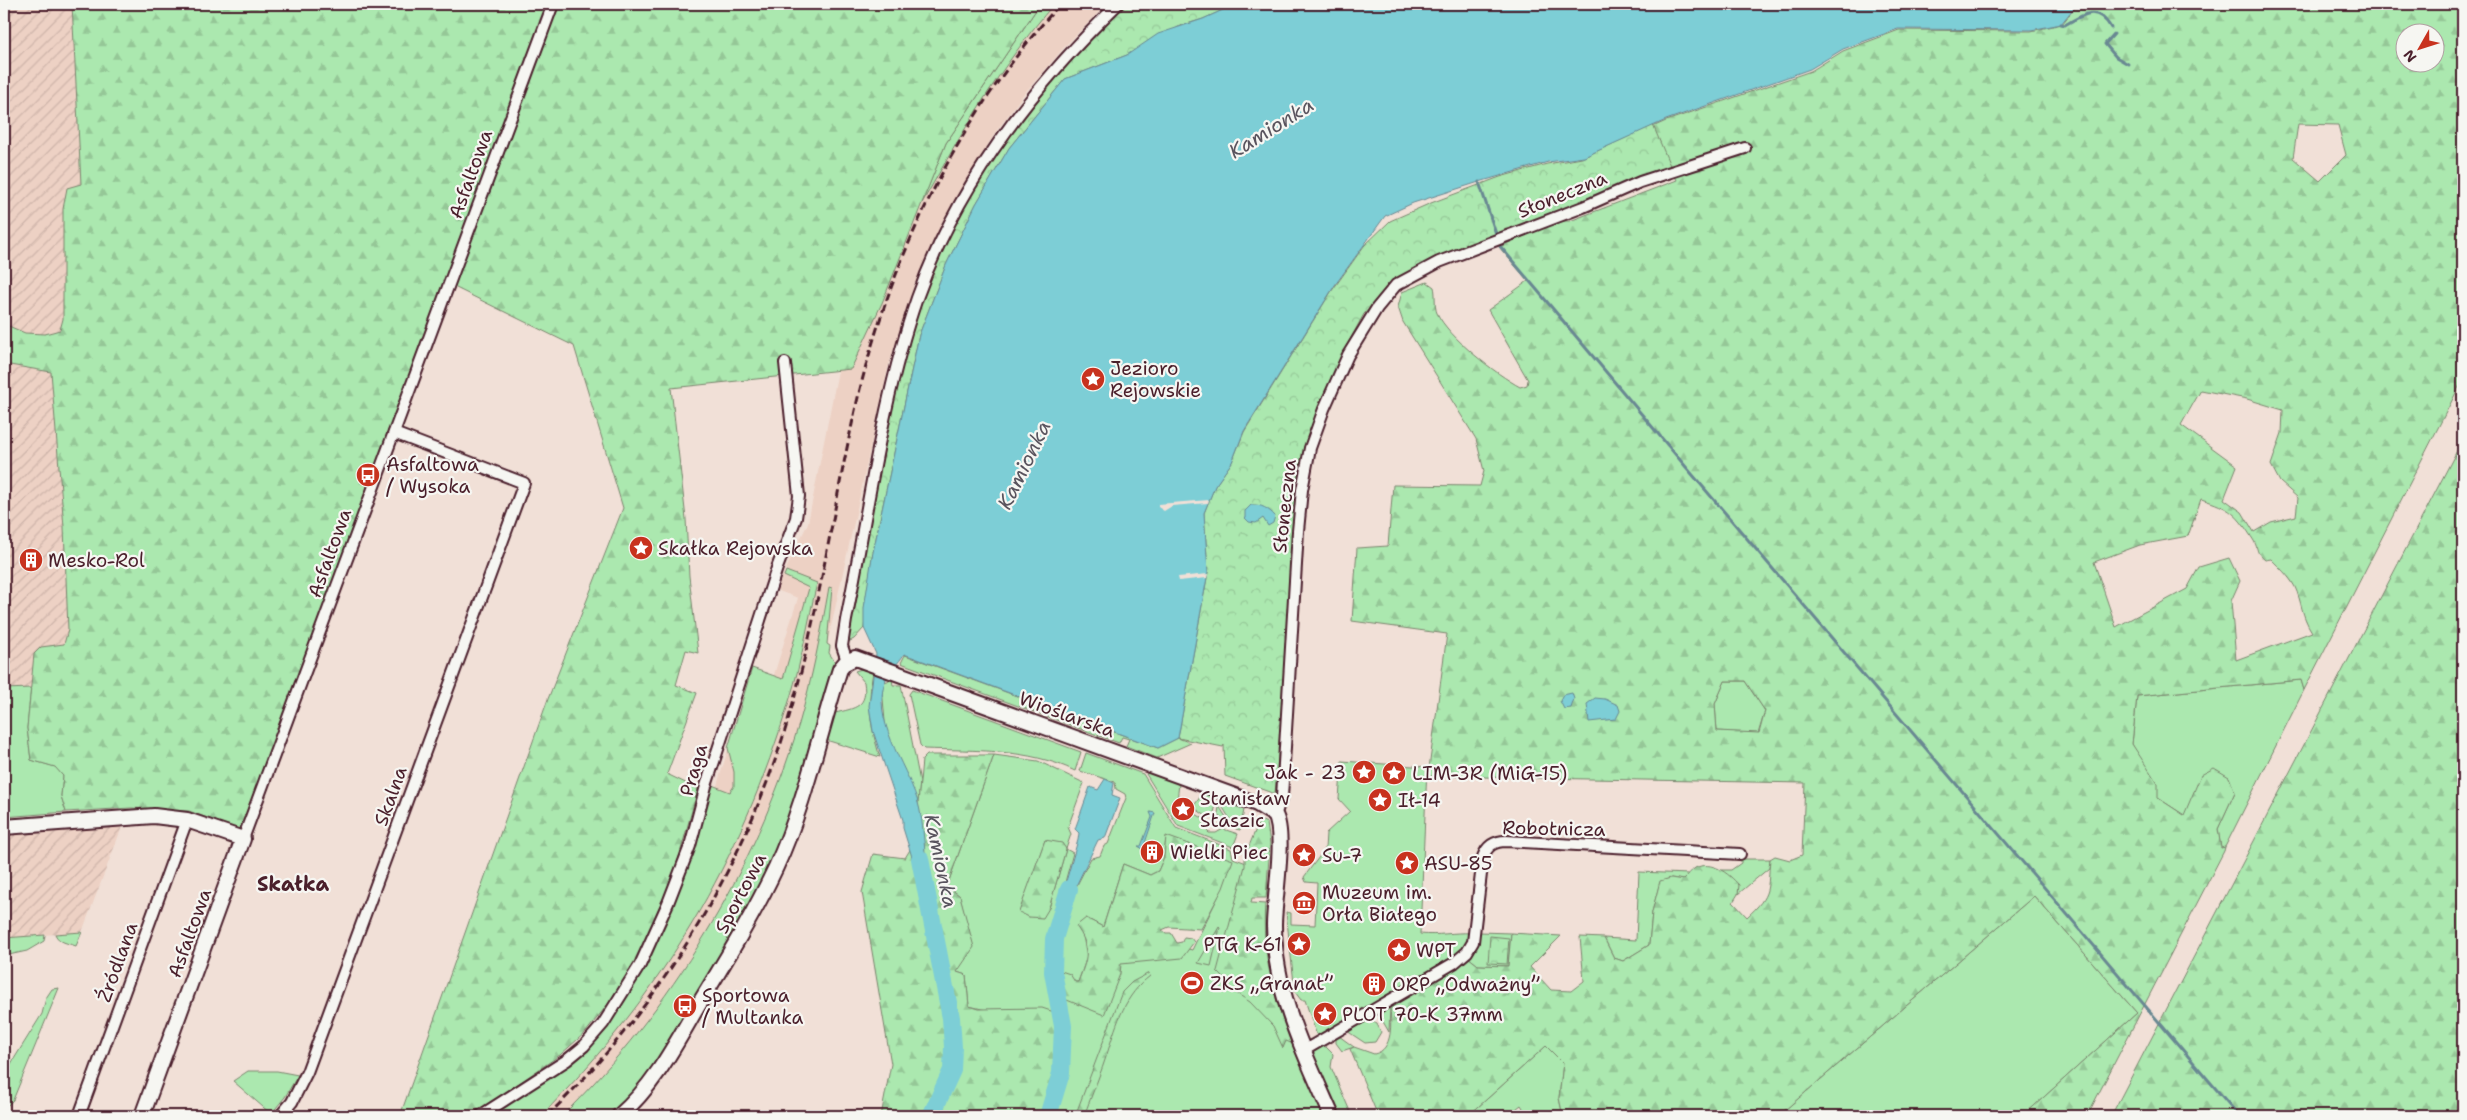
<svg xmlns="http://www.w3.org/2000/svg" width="2467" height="1120" font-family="'Shantell Sans',sans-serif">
<defs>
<pattern id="industrial-furrows" width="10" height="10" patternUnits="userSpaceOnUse" patternTransform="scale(1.25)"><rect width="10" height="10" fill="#edd1c4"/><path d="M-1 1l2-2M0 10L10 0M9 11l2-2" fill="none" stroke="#cdb3a9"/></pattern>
<pattern id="forest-firs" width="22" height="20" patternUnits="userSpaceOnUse" patternTransform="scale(1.25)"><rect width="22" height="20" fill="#abe8af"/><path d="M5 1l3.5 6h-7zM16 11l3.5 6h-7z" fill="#95c797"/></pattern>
<pattern id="park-crowns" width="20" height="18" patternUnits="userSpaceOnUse" patternTransform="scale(1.25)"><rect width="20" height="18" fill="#abe8af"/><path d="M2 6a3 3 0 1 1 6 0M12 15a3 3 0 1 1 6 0" fill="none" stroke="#95c797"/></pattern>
</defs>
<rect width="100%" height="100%" fill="#f1e0d7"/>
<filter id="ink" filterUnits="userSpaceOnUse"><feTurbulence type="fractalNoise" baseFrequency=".02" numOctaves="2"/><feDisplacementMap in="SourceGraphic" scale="10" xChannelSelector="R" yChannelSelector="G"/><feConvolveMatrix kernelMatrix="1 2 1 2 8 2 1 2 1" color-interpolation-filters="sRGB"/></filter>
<g filter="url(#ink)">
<polygon fill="#edd1c4" points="985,4 1107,4 1067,44 1023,95 995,133 946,215 914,285 888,368 816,695 766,847 590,1116 497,1116 549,1084 640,982 697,851 752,671 773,678 798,598 776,590 808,523 838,371"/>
<g fill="url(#industrial-furrows)">
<polygon points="4,4 72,4 107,685 4,689"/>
<polygon points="120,818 122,827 82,932 4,938 4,827"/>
</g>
<g fill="#abe8af" stroke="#7a846d" fill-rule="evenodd">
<path d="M1040,4H1054C1001,65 961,134 921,205L946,143Z"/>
<path d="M786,571L817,583C808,621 802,660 790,698C740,863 663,993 541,1116H487L551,1075L615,1012L637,980L667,914L689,859L712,785L730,792L734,786V772L728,748L752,668L783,679L809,588L784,576Z"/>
<path d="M829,587L832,588L827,644L830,646L829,653L835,662L787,827L760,889L697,1000L690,995L680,1013L686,1017L651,1072L613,1116H562C672,1008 754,872 799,724C812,679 821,633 829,587Z"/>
<polygon points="905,655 1158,748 1178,738 1191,743 1157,758 1126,746 1129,739 1122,737 1119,743 901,663"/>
<path d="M862,669L873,672C867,705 870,726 880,757L826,740L835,713C856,708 868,707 864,682L855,671Z"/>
<polygon points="892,680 893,685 901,685 920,782 918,803 905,782 886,733 882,687 883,682"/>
<polygon points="2301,680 2304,690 2225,847 2221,849 2218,829 2235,792 2184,815 2158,798 2132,744 2137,696"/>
<polygon points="1725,681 1745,681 1765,711 1758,734 1717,731 1715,704"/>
<polygon points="31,688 27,728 31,760 56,767 63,776 61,796 66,812 4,817 4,689"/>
<path d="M912,690L1081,752L1075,771C1028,748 975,751 924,749L920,745L909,694Z"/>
<path d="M1086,753L1143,774L1176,828L1231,849L1233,858L1268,871L1267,895L1247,894V907L1267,908C1267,928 1266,949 1270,969C1278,1021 1303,1069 1324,1116H1048L1062,1072L1063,1028L969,1006L966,975L957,972L966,921L960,896L947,886L994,755L1038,761L1084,783L1068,827L1071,834L1066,849L1073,853L1058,908L1064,910L1091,858L1100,856L1104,846L1108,844L1126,798L1125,794L1116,789L1115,782L1080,771ZM1166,837L1218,897L1192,950L1128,932L1101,1014L1075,982H1078L1087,957L1083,936L1086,918L1103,927L1123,864L1150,875L1158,871L1164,857ZM1045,840L1066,849L1049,908L1029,917L1020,911Z"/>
<path d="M1342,761L1427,767L1420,934C1438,936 1454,932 1471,933L1465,948L1451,960L1318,1039L1305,1000H1301L1295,992L1286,912L1291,913V924L1315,925L1317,883L1306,882L1304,877L1325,849L1326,833L1350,811L1339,799Z"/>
<polygon points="1148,773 1179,784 1176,808 1179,814 1186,816 1191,811 1204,819 1204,828 1209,833 1216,833 1223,829 1238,834 1233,847 1178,826 1146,774"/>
<polygon points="1203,793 1215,798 1212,804 1216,804 1214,813 1206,816 1193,807"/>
<polygon points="1223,801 1244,810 1240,830 1236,829 1222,806"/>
<polygon points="1219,806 1233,828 1224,825 1218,814"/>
<polygon points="1741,859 1770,859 1769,868 1738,894 1738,885 1721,870 1731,870 1741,863"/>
<polygon points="1639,872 1689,874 1683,880 1671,878 1660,882 1652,912 1649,945 1623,961 1614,958 1604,938 1636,940"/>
<polygon points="2034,896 2137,1013 2023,1116 1778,1116"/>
<path d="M82,932L76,946C68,943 59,943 55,934Z"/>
<polygon points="1479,932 1511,933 1508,966 1478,965 1468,957"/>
<polygon points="45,935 44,941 27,951 4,956 4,938"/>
<polygon points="59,988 13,1100 4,1109 4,1075 42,1014 46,998 52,989"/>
<polygon points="1390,1006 1389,1032 1378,1013"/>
<polygon points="1370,1020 1377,1024 1381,1032 1375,1042 1365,1043 1347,1031"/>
<polygon points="1339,1036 1354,1047 1342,1051 1336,1043 1336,1038"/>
<polygon points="1321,1046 1326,1047 1333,1054 1331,1067 1352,1116 1337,1116 1312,1057 1314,1051"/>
<polygon points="1546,1046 1563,1063 1559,1098 1563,1116 1528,1116 1521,1105 1507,1116 1468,1116"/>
<polygon points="248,1071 277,1071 298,1075 285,1097 271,1114 233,1081"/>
</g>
<g fill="url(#forest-firs)" stroke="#7a846d" fill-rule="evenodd">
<polygon points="72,4 1040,4 946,143 882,303 851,369 671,388 686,519 689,576 698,653 686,650 676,685 697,693 667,774 698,789 675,871 637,959 608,1004 586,1032 560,1055 471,1116 400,1116 548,699 623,508 574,346 452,286 247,833 189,811 131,808 66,812 61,796 63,776 55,767 31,760 27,728 34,654 41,647 64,644 68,630 64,527 51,372 4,364 4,324 25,333 45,334 60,330 63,319 63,209 67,188 81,184"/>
<path d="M2078,4H2463V379L2304,690L2301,680L2137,696L2132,744L2158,784V798L2184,815L2201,775L2214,768L2229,777L2235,792L2218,829L2221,848L2225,847L2224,851L2087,1116H2023L2137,1013L2034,896L1778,1116H1563L1559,1098L1563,1063L1546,1046L1468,1116H1378L1350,1049L1354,1047L1374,1054C1394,1050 1391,1022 1390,1006L1468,957L1478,965L1508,966L1511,933L1561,936L1530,967L1551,990L1571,991L1584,981L1580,937L1604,938L1614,958L1623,961L1649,945L1652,912L1660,881L1671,878L1683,880C1687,876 1691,871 1695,868C1712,860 1728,873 1739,885L1738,894L1733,902L1747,917C1772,894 1767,890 1770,859L1775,856L1790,860L1802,855L1805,783L1428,776L1447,634L1352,621L1357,548L1388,546L1393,485L1480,486L1484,471L1476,439L1403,322L1398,307L1402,292L1427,282L1434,287C1436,294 1434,306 1437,313C1449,338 1496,374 1520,387L1527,385L1528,380L1488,310L1528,281L1499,247L1559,221H1570L1677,180L1669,166L1608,147L1666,121L1811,71L1843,51L1899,30L2031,31L2062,24ZM2404,32H2434V62H2404ZM2298,124L2338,125L2346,155L2320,181L2293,158ZM2201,390L2247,399L2283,410L2282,433L2271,465L2280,482L2298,498L2296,516L2271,522L2254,532L2242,512L2224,499L2237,466L2181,425ZM2201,499C2231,508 2237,514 2254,541C2259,550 2255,552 2265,560L2271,559C2279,567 2289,576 2295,587C2302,602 2301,615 2312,632L2236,660L2231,601L2240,581L2229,558L2199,567L2187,589L2116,627L2094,562L2140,545L2188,536ZM1725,681H1745L1765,711L1759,733L1717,731L1715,704Z"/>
<polygon points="2463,439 2463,1116 2111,1116"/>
<path d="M927,755H994L947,886L960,896L974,947L957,972L966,975L969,1006L979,1009L1042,1008L1060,1014C1067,1049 1060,1083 1048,1116H881L891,1064L862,892L873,854L905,858L922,830L918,803L922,760Z"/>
<path d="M1262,821L1267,823L1270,844L1266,898H1252L1251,903L1265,904C1261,952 1274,998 1291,1043L1286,1041L1283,1048L1273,1026L1250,1002L1224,985L1223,977L1217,971L1245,866V856L1258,824Z"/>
<path d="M1166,836L1233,860L1223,888L1201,929L1169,927L1162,930L1166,933H1171L1177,943L1182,942L1184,937L1191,938L1194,942L1182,958L1121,964L1120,974L1104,1015L1052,994L1050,983L1061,971L1070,974L1075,982H1078C1087,959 1092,948 1076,926L1086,918L1103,927L1123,864L1150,875L1158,871L1164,857Z"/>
<polygon points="1045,840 1062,843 1066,849 1049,908 1043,918 1029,917 1019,912"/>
<polygon points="1219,927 1220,928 1211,966 1198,963"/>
<path d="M1149,973L1150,976C1125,995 1117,1022 1108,1051C1101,1073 1092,1094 1084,1116H1075L1122,992L1132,982Z"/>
</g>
<g fill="url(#park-crowns)" stroke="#7a846d">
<polygon points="1122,4 1236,4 1203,19 1180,26 1127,55 1065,79 1009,148 976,204 946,265 919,335 872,557 864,628 854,639 848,642 848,630 904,352 937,259 985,169 1026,109"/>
<polygon points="1653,125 1671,168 1416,268 1396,279 1364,314 1342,354 1305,447 1296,491 1287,643 1275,794 1225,776 1224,745 1223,747 1178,738 1208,572 1204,513 1215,486 1232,462 1244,432 1331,292 1364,246 1390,221 1431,203 1500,177 1547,164 1582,158"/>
<polygon points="1490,936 1509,938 1507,964 1488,963"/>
</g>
<g fill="#7dced6" stroke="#698892">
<path d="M1236,4H2077L2061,24L2031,30L1898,29L1843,49L1810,69L1666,120L1584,157L1548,162L1479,182L1413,203L1385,216L1335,285L1244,431L1232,462L1215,486L1204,513L1208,572L1178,738L1158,748L904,654C899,663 890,670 886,679C870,717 906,765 917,799C925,825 924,855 928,882L920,883L903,828V820L873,731L869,706L876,654L864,628V608L872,557L919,335L946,265L976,204L1009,148L1065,79L1127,55L1158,34L1203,19Z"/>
<path d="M1251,505C1261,504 1269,509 1275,516L1273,523L1268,526L1263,518L1256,523L1249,522L1245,518V511Z"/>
<polygon points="1572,693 1574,699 1571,708 1564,709 1560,701 1563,695"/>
<polygon points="1595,698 1605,699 1618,705 1620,711 1616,719 1589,722 1587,704"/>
<polygon points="1105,779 1114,783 1112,795 1120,798 1105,838 1098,840 1064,911 1058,909 1078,840 1079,833 1075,829 1090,787 1098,790"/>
<polygon points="1150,812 1155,813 1143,849 1138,846 1141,846 1152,817"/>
</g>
<g fill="#f1e0d7">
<polygon points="1209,500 1208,503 1172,506 1164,511 1158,507 1158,504"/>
<polygon points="1208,574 1207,578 1179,581 1178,577"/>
</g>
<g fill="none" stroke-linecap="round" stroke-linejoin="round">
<g stroke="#698892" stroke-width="3">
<path d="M2061,24L2065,25C2084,14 2097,4 2111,28"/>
<polyline points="2114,34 2105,44 2116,57 2128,64"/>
<polyline points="1479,182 1496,234"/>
<polyline points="1500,246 1686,467 2239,1116"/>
</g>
<g stroke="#7dced6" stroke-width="18">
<polyline points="920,859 951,1018 953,1047 952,1070 931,1116"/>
<polyline points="1048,1116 1061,1073 1063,1026 1053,972 1054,939 1069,889"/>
</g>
<g stroke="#4a1f2b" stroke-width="14">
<g id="street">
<path d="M847,661L842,646L846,620C868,513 881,402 917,298C957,185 1032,87 1118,4"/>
<polyline points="1275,815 1282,797 1298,531 1302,490 1310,448 1324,409 1348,355 1377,308 1396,285 1439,262 1583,207 1640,182 1745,148"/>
<polyline points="243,839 553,4"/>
<path d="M1303,1051L1454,963L1467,952L1473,942L1483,857C1487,846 1494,841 1506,841L1740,854"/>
<polyline points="79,1116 187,820"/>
<polyline points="280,1116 292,1102 307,1072 524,483 394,433"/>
<polyline points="480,1116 567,1060 584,1046 603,1024 640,965 668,903 690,846 706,786 777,568 796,518 799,496 785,363"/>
</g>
</g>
<g stroke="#4a1f2b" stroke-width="18">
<g id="secondary">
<polyline points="4,827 154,816 187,820 243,839 142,1116"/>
<path d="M619,1116C653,1087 674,1047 696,1009C724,963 753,916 776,867C805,804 819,735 840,669L845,663L855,658L1257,804L1275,815C1286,834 1274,900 1274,925C1274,993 1305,1055 1332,1116"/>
</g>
</g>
<use href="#street" stroke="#f6f6f2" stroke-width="10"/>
<use href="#secondary" stroke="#f6f6f2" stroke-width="14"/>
<path stroke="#4a1f2b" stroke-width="3" stroke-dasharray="8 4" stroke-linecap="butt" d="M547,1116C654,1013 734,884 781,743C818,628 832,506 860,389C895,248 962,112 1060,4"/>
</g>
</g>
<defs>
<g id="sight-disc" transform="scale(1.25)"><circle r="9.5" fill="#c8321e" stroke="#f6f6f2"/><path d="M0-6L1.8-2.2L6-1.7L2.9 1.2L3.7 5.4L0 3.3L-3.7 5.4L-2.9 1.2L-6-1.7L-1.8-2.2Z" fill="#fff"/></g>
<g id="bus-disc" transform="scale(1.25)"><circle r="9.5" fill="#c8321e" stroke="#f6f6f2"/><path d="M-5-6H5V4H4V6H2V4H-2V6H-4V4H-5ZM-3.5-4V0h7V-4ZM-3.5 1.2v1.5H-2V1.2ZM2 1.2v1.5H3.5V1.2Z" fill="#fff"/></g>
<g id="building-disc" transform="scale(1.25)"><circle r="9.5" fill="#c8321e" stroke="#f6f6f2"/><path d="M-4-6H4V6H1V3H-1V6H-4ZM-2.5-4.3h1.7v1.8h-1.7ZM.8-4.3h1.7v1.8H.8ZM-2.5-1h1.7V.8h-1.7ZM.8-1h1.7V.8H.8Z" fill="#fff"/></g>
<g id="museum-disc" transform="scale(1.25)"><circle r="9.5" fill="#c8321e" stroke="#f6f6f2"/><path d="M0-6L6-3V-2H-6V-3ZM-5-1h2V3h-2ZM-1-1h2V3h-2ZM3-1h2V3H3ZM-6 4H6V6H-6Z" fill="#fff"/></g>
<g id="stadium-disc" transform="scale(1.25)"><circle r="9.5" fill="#c8321e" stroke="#f6f6f2"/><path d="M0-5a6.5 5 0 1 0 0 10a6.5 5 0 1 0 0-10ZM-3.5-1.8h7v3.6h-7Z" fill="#fff"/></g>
</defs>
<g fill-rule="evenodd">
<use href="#sight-disc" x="1093" y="379"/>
<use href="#bus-disc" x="368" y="475"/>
<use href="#sight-disc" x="641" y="548"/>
<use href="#building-disc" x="31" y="560"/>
<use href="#sight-disc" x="1364" y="772"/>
<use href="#sight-disc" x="1394" y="773"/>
<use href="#sight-disc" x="1380" y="800"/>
<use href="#sight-disc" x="1183" y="809"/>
<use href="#building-disc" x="1152" y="852"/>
<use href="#sight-disc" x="1304" y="855"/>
<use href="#sight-disc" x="1407" y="863"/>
<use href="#museum-disc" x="1304" y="903"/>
<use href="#sight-disc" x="1299" y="944"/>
<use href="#sight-disc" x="1399" y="950"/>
<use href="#stadium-disc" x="1192" y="983"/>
<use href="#building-disc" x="1374" y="984"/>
<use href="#bus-disc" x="685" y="1006"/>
<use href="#sight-disc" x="1325" y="1014"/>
</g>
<g text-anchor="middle" stroke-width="4.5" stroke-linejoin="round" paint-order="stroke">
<g font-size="19" fill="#4a1f2b" stroke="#f6f6f2">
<text transform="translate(470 174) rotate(-70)" y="7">Asfaltowa</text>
<text transform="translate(1562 194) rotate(-22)" y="7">Słoneczna</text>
<text transform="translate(1284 506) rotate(-84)" y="7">Słoneczna</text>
<text transform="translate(329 553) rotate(-70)" y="7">Asfaltowa</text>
<text transform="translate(1067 714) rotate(20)" y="7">Wioślarska</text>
<text transform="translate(693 770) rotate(-73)" y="7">Praga</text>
<text transform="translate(390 796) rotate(-70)" y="7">Skalna</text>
<text transform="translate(1554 828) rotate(1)" y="7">Robotnicza</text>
<text transform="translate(740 893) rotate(-62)" y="7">Sportowa</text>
<text transform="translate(189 933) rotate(-70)" y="7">Asfaltowa</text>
<text transform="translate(117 962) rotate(-70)" y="7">Źródlana</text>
</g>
<g font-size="19" fill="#4a1f2b" stroke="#f6f6f2" text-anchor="start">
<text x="1110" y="375">Jezioro<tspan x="1110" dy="22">Rejowskie</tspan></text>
<text x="386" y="471">Asfaltowa<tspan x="386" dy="22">/ Wysoka</tspan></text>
<text x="658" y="555">Skałka Rejowska</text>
<text x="48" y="567">Mesko-Rol</text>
<text x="1346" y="779" text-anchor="end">Jak - 23</text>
<text x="1412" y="780">LIM-3R (MiG-15)</text>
<text x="1200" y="805">Stanisław<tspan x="1200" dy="22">Staszic</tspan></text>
<text x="1398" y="807">Ił-14</text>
<text x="1170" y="859">Wielki Piec</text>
<text x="1322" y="862">Su-7</text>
<text x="1424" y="870">ASU-85</text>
<text x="1322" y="899">Muzeum im.<tspan x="1322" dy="22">Orła Białego</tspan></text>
<text x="1282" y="951" text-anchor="end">PTG K-61</text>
<text x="1416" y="957">WPT</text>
<text x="1210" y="990">ZKS „Granat”</text>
<text x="1392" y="991">ORP „Odważny”</text>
<text x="702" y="1002">Sportowa<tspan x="702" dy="22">/ Multanka</tspan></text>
<text x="1342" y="1021">PLOT 70-K 37mm</text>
</g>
<g font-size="20" font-style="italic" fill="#59545e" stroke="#f6f6f2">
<text transform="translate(1271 128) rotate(-32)" y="7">Kamionka</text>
<text transform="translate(1024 465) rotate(-64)" y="7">Kamionka</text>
<text transform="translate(941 861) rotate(78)" y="7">Kamionka</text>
</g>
<g font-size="20" font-weight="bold" fill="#4a1f2b" stroke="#f6f6f2">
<text x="293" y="891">Skałka</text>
</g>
</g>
<rect width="2467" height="1120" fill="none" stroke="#f6f6f2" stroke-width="20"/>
<rect x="10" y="10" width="2447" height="1100" fill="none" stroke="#4a1f2b" stroke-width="2" filter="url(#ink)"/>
<g transform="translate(2420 48) rotate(231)"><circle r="24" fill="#f6f6f2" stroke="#b1a0a2"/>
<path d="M0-4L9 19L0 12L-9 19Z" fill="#c8321e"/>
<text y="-8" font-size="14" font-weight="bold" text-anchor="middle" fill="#4a1f2b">N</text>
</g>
</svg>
